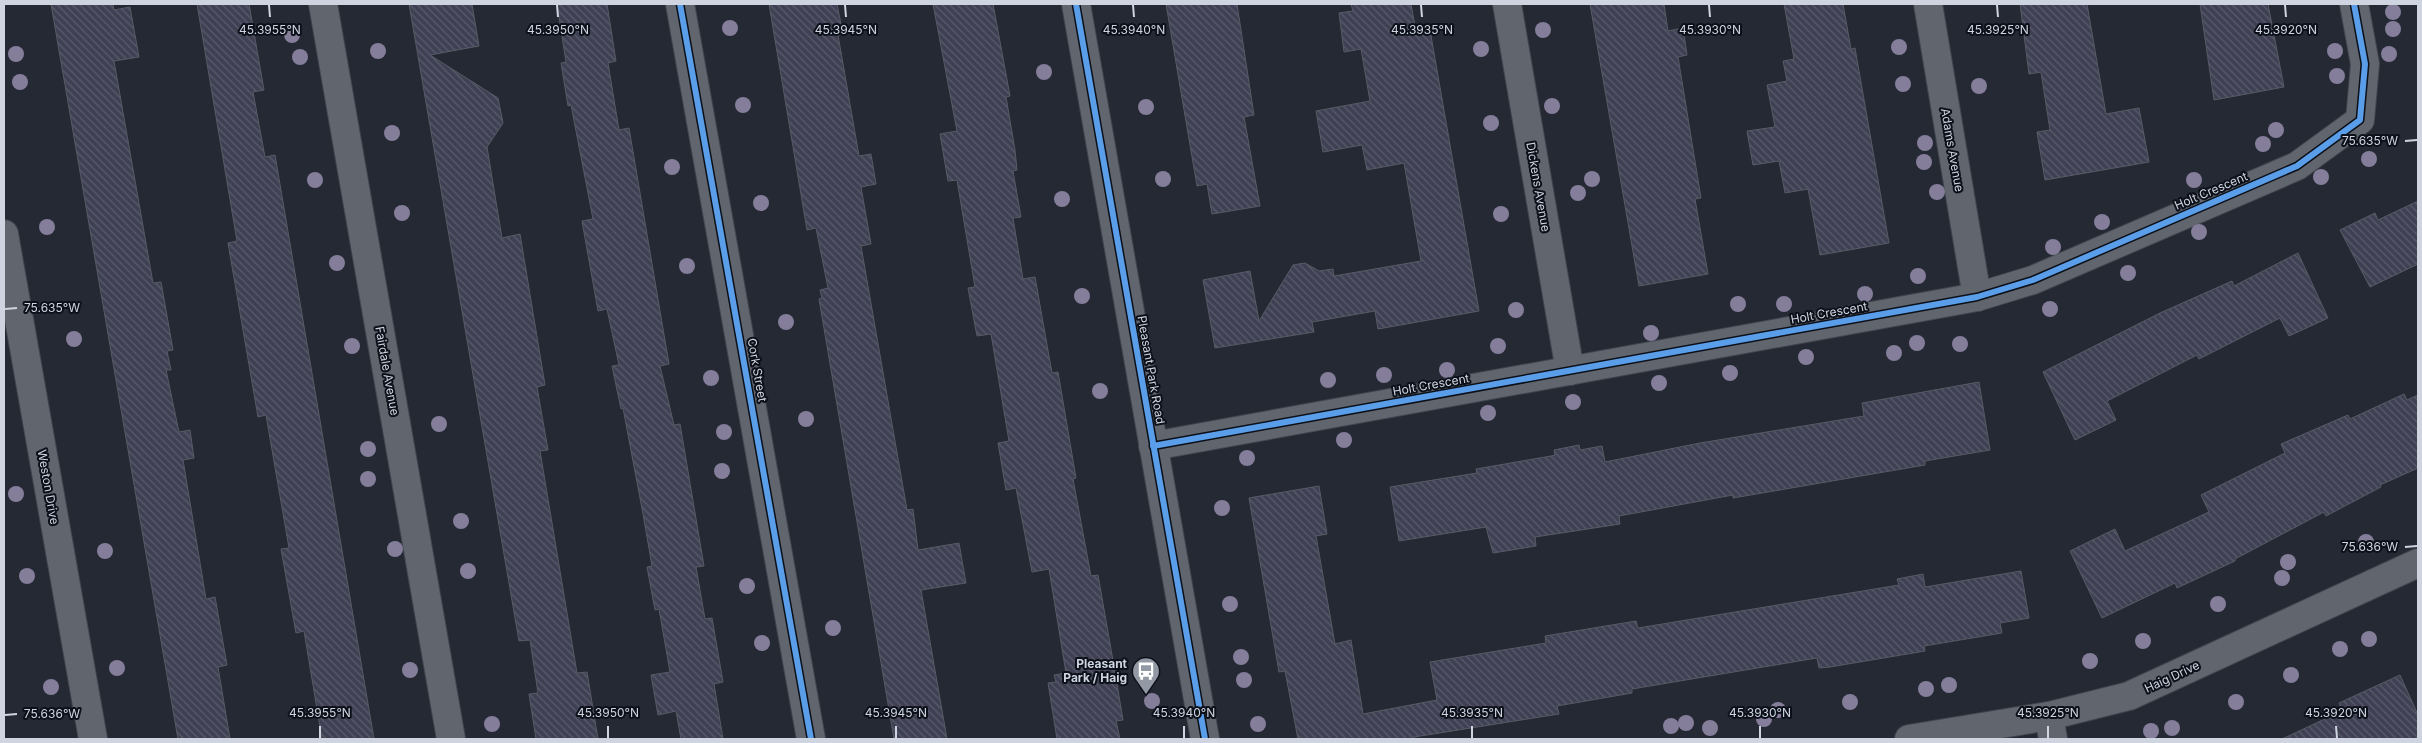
<svg xmlns="http://www.w3.org/2000/svg" width="2422" height="743" font-family="Inter,sans-serif">
<defs>
<pattern id="building-back-hatch" width="6" height="6" patternUnits="userSpaceOnUse" patternTransform="scale(1.25)"><rect width="6" height="6" fill="#3f4053"/><path d="M-1 5l2 2M0 0l6 6M5-1l2 2" fill="none" stroke="#5a5b6b"/></pattern>
</defs>
<rect width="100%" height="100%" fill="#242934"/>
<g fill="url(#building-back-hatch)" stroke="#585b65">
<polygon points="51,4 113,4 114,10 130,7 139,57 114,61 153,283 161,282 173,350 167,351 171,370 166,370 179,432 190,430 194,458 183,460 206,599 215,597 227,665 218,667 230,739 178,739"/>
<polygon points="197,4 249,4 264,90 253,92 265,157 275,155 374,739 322,739 304,631 296,633 281,549 289,548 266,415 258,417 228,243 237,241"/>
<polygon points="409,4 472,4 479,46 430,55 498,98 503,123 487,147 502,238 520,234 545,385 537,387 548,450 540,451 577,673 587,672 598,739 536,739 529,694 538,693 530,640 519,641"/>
<polygon points="557,4 607,4 616,61 608,63 619,130 629,128 669,364 660,366 674,425 680,424 704,566 696,567 705,619 712,618 723,682 714,684 723,739 681,739 676,711 658,715 651,675 670,672 659,609 655,610 647,567 652,566 643,514 623,408 621,409 612,366 619,365 607,309 598,311 582,221 593,219 571,105 568,106 561,63 566,62"/>
<polygon points="769,4 837,4 843,34 838,35 859,156 871,154 876,184 861,187 871,244 861,246 907,510 913,509 918,550 959,543 966,583 921,590 947,739 894,739 819,299 822,298 820,290 828,288 816,228 807,230"/>
<polygon points="933,4 993,4 1010,96 1006,97 1015,150 1017,170 1013,171 1021,217 1013,218 1023,279 1035,277 1052,373 1058,372 1076,478 1073,479 1091,576 1098,575 1115,672 1123,720 1116,721 1120,739 1057,739 1048,683 1056,682 1054,675 1066,673 1049,569 1032,572 1016,488 1006,490 998,443 1009,441 991,334 977,336 968,288 975,287 957,180 948,181 940,134 957,131"/>
<polygon points="1166,4 1237,4 1254,115 1244,117 1260,206 1212,214 1207,184 1197,186"/>
<polygon points="1351,4 1411,4 1416,32 1430,30 1479,311 1378,329 1375,311 1312,322 1314,332 1215,348 1203,280 1250,271 1259,321 1293,265 1305,263 1319,271 1333,269 1334,276 1421,261 1404,163 1367,170 1362,145 1323,152 1316,111 1370,101 1361,49 1344,52 1339,13 1353,11"/>
<polygon points="1590,4 1664,4 1668,31 1683,28 1687,55 1678,57 1701,198 1695,199 1708,274 1639,286"/>
<polygon points="1784,4 1843,4 1851,49 1855,48 1889,243 1820,255 1808,189 1785,193 1779,161 1753,165 1747,131 1775,127 1767,85 1787,81 1783,61 1794,59"/>
<polygon points="2020,4 2087,4 2106,114 2139,108 2149,162 2045,180 2037,132 2050,130 2041,72 2029,74"/>
<polygon points="2200,4 2268,4 2284,87 2214,100"/>
<polygon points="2418,201 2418,264 2370,287 2340,230 2375,213 2378,220"/>
<polygon points="2298,253 2328,318 2289,336 2280,318 2199,359 2197,355 2107,401 2116,420 2075,440 2043,372 2160,313 2232,281 2234,286"/>
<polygon points="1979,382 1990,450 1925,461 1925,465 1733,498 1733,495 1619,516 1620,524 1535,537 1536,546 1493,553 1486,527 1399,541 1390,487 1477,473 1476,469 1551,456 1555,455 1554,450 1579,445 1580,450 1602,446 1605,462 1700,443 1864,416 1862,403"/>
<polygon points="2404,394 2407,400 2418,395 2418,468 2380,485 2381,487 2326,516 2324,512 2235,559 2235,561 2177,588 2175,583 2102,618 2070,551 2115,529 2125,551 2209,512 2201,495 2285,453 2281,444 2348,415 2350,419"/>
<polygon points="1319,486 1327,534 1316,536 1335,644 1351,640 1363,714 1437,700 1430,662 1546,643 1545,636 1636,621 1638,628 1899,585 1897,579 1923,574 1925,587 2021,571 2029,618 2000,623 2002,633 1924,646 1925,651 1830,667 1819,668 1817,658 1632,689 1632,693 1557,706 1559,714 1414,737 1415,739 1298,739 1285,671 1279,672 1249,498"/>
<polygon points="2400,675 2418,715 2418,739 2282,739 2342,711 2339,703"/>
</g>
<g fill="none" stroke-linecap="round" stroke-linejoin="round">
<g stroke="#41454e" stroke-width="30">
<g id="minor">
<polyline points="323,4 451,739"/>
<polyline points="680,4 811,739"/>
<polyline points="1507,4 1570,371"/>
<polyline points="1928,4 1977,297"/>
<polyline points="4,234 93,739"/>
<polyline points="1153,446 1977,297 2033,280 2297,166 2360,120 2365,64 2354,4"/>
<polyline points="2049,716 2053,739"/>
</g>
</g>
<g stroke="#41454e" stroke-width="30">
<g id="tertiary">
<polyline points="1076,4 1205,739"/>
<polyline points="1909,739 2049,716 2129,696 2418,563"/>
</g>
</g>
<use href="#minor" stroke="#61656d" stroke-width="28"/>
<use href="#tertiary" stroke="#61656d" stroke-width="28"/>
<g stroke="#0c1019" stroke-width="9">
<g id="cycleway">
<polyline points="680,4 811,739"/>
<polyline points="1076,4 1205,739"/>
<polyline points="1153,446 1977,297 2033,280 2297,166 2360,120 2365,64 2354,4"/>
</g>
</g>
<use href="#cycleway" stroke="#5a9eea" stroke-width="6"/>
</g>
<g fill="#857e9b">
<circle cx="2393" cy="12" r="8"/>
<circle cx="730" cy="28" r="8"/>
<circle cx="2393" cy="29" r="8"/>
<circle cx="1543" cy="30" r="8"/>
<circle cx="292" cy="35" r="8"/>
<circle cx="1899" cy="47" r="8"/>
<circle cx="1481" cy="49" r="8"/>
<circle cx="378" cy="51" r="8"/>
<circle cx="2335" cy="51" r="8"/>
<circle cx="16" cy="54" r="8"/>
<circle cx="2389" cy="54" r="8"/>
<circle cx="300" cy="57" r="8"/>
<circle cx="1044" cy="72" r="8"/>
<circle cx="2337" cy="76" r="8"/>
<circle cx="20" cy="82" r="8"/>
<circle cx="1903" cy="84" r="8"/>
<circle cx="1979" cy="86" r="8"/>
<circle cx="743" cy="105" r="8"/>
<circle cx="1552" cy="106" r="8"/>
<circle cx="1146" cy="107" r="8"/>
<circle cx="1491" cy="123" r="8"/>
<circle cx="2276" cy="130" r="8"/>
<circle cx="392" cy="133" r="8"/>
<circle cx="1925" cy="143" r="8"/>
<circle cx="2263" cy="144" r="8"/>
<circle cx="2369" cy="159" r="8"/>
<circle cx="1924" cy="162" r="8"/>
<circle cx="672" cy="167" r="8"/>
<circle cx="2321" cy="177" r="8"/>
<circle cx="1163" cy="179" r="8"/>
<circle cx="1592" cy="179" r="8"/>
<circle cx="315" cy="180" r="8"/>
<circle cx="2194" cy="180" r="8"/>
<circle cx="1937" cy="192" r="8"/>
<circle cx="1578" cy="193" r="8"/>
<circle cx="1062" cy="199" r="8"/>
<circle cx="761" cy="203" r="8"/>
<circle cx="402" cy="213" r="8"/>
<circle cx="1501" cy="214" r="8"/>
<circle cx="2102" cy="222" r="8"/>
<circle cx="47" cy="227" r="8"/>
<circle cx="2199" cy="232" r="8"/>
<circle cx="2053" cy="247" r="8"/>
<circle cx="337" cy="263" r="8"/>
<circle cx="687" cy="266" r="8"/>
<circle cx="2128" cy="273" r="8"/>
<circle cx="1918" cy="276" r="8"/>
<circle cx="1865" cy="294" r="8"/>
<circle cx="1082" cy="296" r="8"/>
<circle cx="1738" cy="304" r="8"/>
<circle cx="1784" cy="304" r="8"/>
<circle cx="2050" cy="309" r="8"/>
<circle cx="1516" cy="310" r="8"/>
<circle cx="786" cy="322" r="8"/>
<circle cx="1651" cy="333" r="8"/>
<circle cx="74" cy="339" r="8"/>
<circle cx="1917" cy="343" r="8"/>
<circle cx="1960" cy="344" r="8"/>
<circle cx="352" cy="346" r="8"/>
<circle cx="1498" cy="346" r="8"/>
<circle cx="1894" cy="353" r="8"/>
<circle cx="1806" cy="357" r="8"/>
<circle cx="1447" cy="370" r="8"/>
<circle cx="1730" cy="373" r="8"/>
<circle cx="1384" cy="375" r="8"/>
<circle cx="711" cy="378" r="8"/>
<circle cx="1328" cy="380" r="8"/>
<circle cx="1659" cy="383" r="8"/>
<circle cx="1100" cy="391" r="8"/>
<circle cx="1573" cy="402" r="8"/>
<circle cx="1488" cy="413" r="8"/>
<circle cx="806" cy="419" r="8"/>
<circle cx="439" cy="424" r="8"/>
<circle cx="724" cy="432" r="8"/>
<circle cx="1344" cy="440" r="8"/>
<circle cx="368" cy="449" r="8"/>
<circle cx="1247" cy="458" r="8"/>
<circle cx="722" cy="471" r="8"/>
<circle cx="368" cy="479" r="8"/>
<circle cx="16" cy="494" r="8"/>
<circle cx="1222" cy="508" r="8"/>
<circle cx="461" cy="521" r="8"/>
<circle cx="2366" cy="542" r="8"/>
<circle cx="395" cy="549" r="8"/>
<circle cx="105" cy="551" r="8"/>
<circle cx="2288" cy="562" r="8"/>
<circle cx="468" cy="571" r="8"/>
<circle cx="27" cy="576" r="8"/>
<circle cx="2282" cy="578" r="8"/>
<circle cx="747" cy="586" r="8"/>
<circle cx="1230" cy="604" r="8"/>
<circle cx="2218" cy="604" r="8"/>
<circle cx="833" cy="628" r="8"/>
<circle cx="2369" cy="639" r="8"/>
<circle cx="2143" cy="641" r="8"/>
<circle cx="762" cy="643" r="8"/>
<circle cx="2340" cy="649" r="8"/>
<circle cx="1241" cy="657" r="8"/>
<circle cx="2090" cy="661" r="8"/>
<circle cx="117" cy="668" r="8"/>
<circle cx="410" cy="670" r="8"/>
<circle cx="2291" cy="675" r="8"/>
<circle cx="1244" cy="680" r="8"/>
<circle cx="1949" cy="685" r="8"/>
<circle cx="51" cy="687" r="8"/>
<circle cx="1926" cy="689" r="8"/>
<circle cx="1152" cy="701" r="8"/>
<circle cx="1850" cy="702" r="8"/>
<circle cx="2236" cy="702" r="8"/>
<circle cx="1778" cy="710" r="8"/>
<circle cx="1764" cy="719" r="8"/>
<circle cx="1686" cy="723" r="8"/>
<circle cx="492" cy="724" r="8"/>
<circle cx="1258" cy="724" r="8"/>
<circle cx="1671" cy="726" r="8"/>
<circle cx="1710" cy="728" r="8"/>
<circle cx="2172" cy="728" r="8"/>
<circle cx="2151" cy="731" r="8"/>
</g>
<path fill="none" stroke="#ced5e1" stroke-width="2" d="M269,5L270,17M557,5L558,17M845,5L846,17M1133,5L1134,17M1421,5L1422,17M1709,5L1710,17M1997,5L1998,17M2285,5L2286,17M2405,141L2417,140M5,309L17,308M2405,547L2417,546M5,715L17,714M320,726V738M608,726V738M896,726V738M1184,726V738M1472,726V738M1760,726V738M2048,726V738M2336,726L2337,738"/>
<defs>
<g id="bus-pin" transform="scale(1.4375)"><path d="M0 17L-7.5 6A9.5 9.5 0 1 1 7.5 6Z" fill="#9299a4" stroke="#0c1019"/><path d="M-5-6H5V4H4V6H2V4H-2V6H-4V4H-5ZM-3.5-4V0h7V-4ZM-3.5 1.2v1.5H-2V1.2ZM2 1.2v1.5H3.5V1.2Z" fill="#fff"/></g>
</defs>
<g fill-rule="evenodd">
<use href="#bus-pin" x="1146" y="671"/>
</g>
<g text-anchor="middle" stroke-width="4" stroke-linejoin="round" paint-order="stroke">
<g font-size="12" fill="#ced5e1" stroke="#0c1019">
<text transform="translate(1952 150) rotate(80)" y="4">Adams Avenue</text>
<text transform="translate(1538 187) rotate(80)" y="4">Dickens Avenue</text>
<text transform="translate(2211 191) rotate(-23)" y="4">Holt Crescent</text>
<text transform="translate(1829 313) rotate(-10)" y="4">Holt Crescent</text>
<text transform="translate(757 370) rotate(80)" y="4">Cork Street</text>
<text transform="translate(1151 370) rotate(80)" y="4">Pleasant Park Road</text>
<text transform="translate(387 371) rotate(80)" y="4">Fairdale Avenue</text>
<text transform="translate(1431 385) rotate(-10)" y="4">Holt Crescent</text>
<text transform="translate(48 487) rotate(80)" y="4">Weston Drive</text>
<text transform="translate(2172 677) rotate(-25)" y="4">Haig Drive</text>
</g>
<g font-size="12" font-weight="bold" fill="#ced5e1" stroke="#0c1019" text-anchor="end">
<text x="1127" y="668">Pleasant<tspan x="1127" dy="14">Park / Haig</tspan></text>
</g>
</g>
<g font-size="12" text-anchor="middle" fill="#ced5e1" stroke="#0c1019" stroke-width="4" stroke-linejoin="round" paint-order="stroke">
<text x="270" y="34">45.3955°N</text>
<text x="558" y="34">45.3950°N</text>
<text x="846" y="34">45.3945°N</text>
<text x="1134" y="34">45.3940°N</text>
<text x="1422" y="34">45.3935°N</text>
<text x="1710" y="34">45.3930°N</text>
<text x="1998" y="34">45.3925°N</text>
<text x="2286" y="34">45.3920°N</text>
<text x="2370" y="145">75.635°W</text>
<text x="52" y="312">75.635°W</text>
<text x="2370" y="551">75.636°W</text>
<text x="320" y="717">45.3955°N</text>
<text x="608" y="717">45.3950°N</text>
<text x="896" y="717">45.3945°N</text>
<text x="1184" y="717">45.3940°N</text>
<text x="1472" y="717">45.3935°N</text>
<text x="1760" y="717">45.3930°N</text>
<text x="2048" y="717">45.3925°N</text>
<text x="2336" y="717">45.3920°N</text>
<text x="52" y="718">75.636°W</text>
</g>
<rect width="2422" height="743" fill="none" stroke="#ced5e1" stroke-width="10"/>
</svg>
